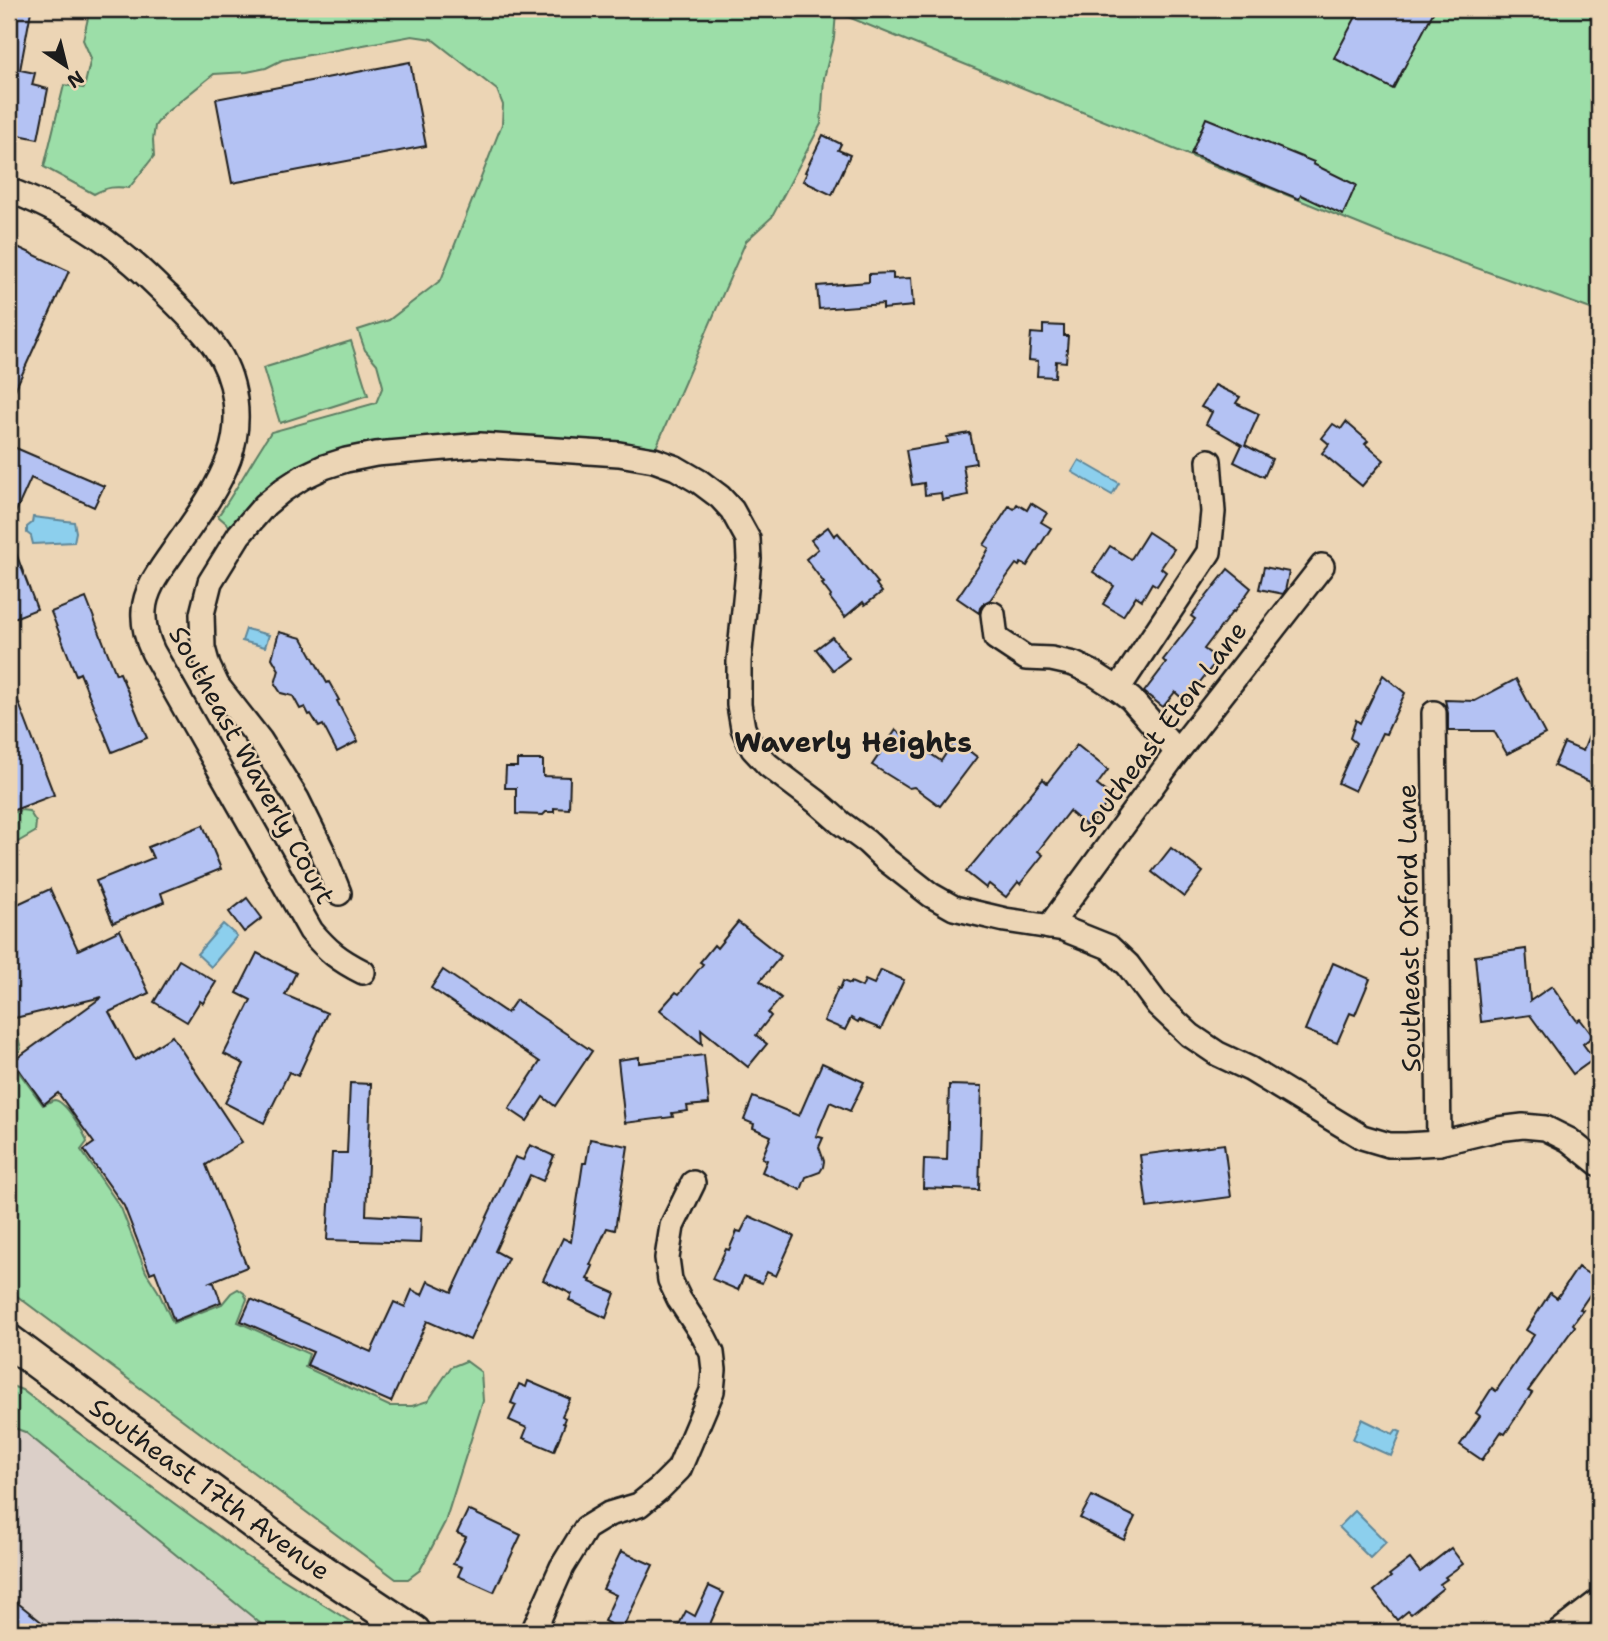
<svg xmlns="http://www.w3.org/2000/svg" width="1608" height="1641" font-family="'Shantell Sans',sans-serif">
<rect width="100%" height="100%" fill="#ecd5b5"/>
<filter id="ink" filterUnits="userSpaceOnUse"><feTurbulence type="fractalNoise" baseFrequency=".0143" numOctaves="2"/><feDisplacementMap in="SourceGraphic" scale="14" xChannelSelector="R" yChannelSelector="G"/><feConvolveMatrix kernelMatrix="1 2 1 2 8 2 1 2 1" color-interpolation-filters="sRGB"/></filter>
<g filter="url(#ink)">
<polygon fill="#dbcfc8" points="9,1387 337,1632 9,1632"/>
<g fill="#9cdea8" stroke="#5c7d62" stroke-width="2">
<path d="M90,9H1599V312L1388,236L836,12L834,38L824,78L821,124L772,217L746,241L655,450L572,439L479,438L339,456L233,529L218,516C237,489 252,460 271,432L376,403L383,386L377,364L365,350L358,330L389,320L441,280L502,124L503,105L497,90L432,39L412,36L282,60L266,68L247,72L214,74L163,115L155,126L153,140L154,156L129,188C115,186 107,187 94,194L44,167L64,85L84,88L91,58L83,40Z"/>
<polygon points="351,341 368,395 280,423 263,368"/>
<polygon points="21,810 29,811 36,822 35,832 9,847 9,814"/>
<path d="M9,999L21,1049L11,1061L43,1105C47,1104 50,1101 54,1100C65,1100 84,1132 87,1142L81,1150L121,1208L146,1272L158,1291L173,1323L222,1304L231,1293L238,1289L244,1293L247,1299L238,1322L309,1354L305,1367L389,1406H412L428,1401L451,1367L466,1361L481,1372L483,1401L445,1522L420,1570L408,1579H396L9,1290Z"/>
<polygon points="9,1385 22,1390 104,1452 246,1556 367,1632 271,1632 25,1432 9,1426"/>
</g>
<g fill="#8ccfed" stroke="#5f8799" stroke-width="2">
<polygon points="1079,460 1119,483 1112,495 1072,472"/>
<polygon points="33,517 74,522 76,532 74,542 33,544 31,536 27,533 27,527 32,523"/>
<polygon points="246,629 269,635 265,647 242,641"/>
<polygon points="223,924 237,936 211,967 197,954"/>
<polygon points="1362,1419 1393,1434 1396,1430 1401,1432 1391,1456 1353,1439"/>
<polygon points="1355,1511 1386,1542 1370,1558 1339,1527"/>
</g>
<g fill="#b4c2f3" stroke="#1c1c1c" stroke-width="2">
<polygon points="9,9 31,11 20,70 35,73 32,85 48,89 38,139 9,133"/>
<polygon points="1360,9 1435,9 1393,89 1334,58"/>
<polygon points="410,62 426,146 232,183 216,99"/>
<polygon points="1206,118 1314,162 1313,164 1356,185 1343,215 1301,195 1299,199 1191,154"/>
<polygon points="823,135 841,144 838,150 850,155 832,195 803,181 807,173 805,172"/>
<polygon points="9,243 69,271 9,403"/>
<polygon points="893,273 893,279 911,278 913,306 883,309 883,304 819,309 817,286 869,282 869,274"/>
<polygon points="1043,325 1064,326 1064,336 1068,336 1066,362 1056,361 1055,377 1037,376 1038,361 1029,360 1031,333 1043,334"/>
<polygon points="1215,385 1240,397 1236,403 1259,414 1245,445 1272,459 1264,477 1234,462 1242,445 1206,424 1212,412 1201,407"/>
<polygon points="1346,422 1368,441 1365,444 1384,460 1362,486 1322,453 1329,444 1322,438 1333,424 1341,429"/>
<polygon points="970,433 976,463 963,465 968,495 942,500 941,493 925,495 924,483 912,485 906,450 948,443 947,437"/>
<polygon points="9,445 104,486 94,507 31,478 9,527"/>
<polygon points="1031,503 1047,513 1041,522 1051,528 1027,566 1021,563 1019,566 1016,564 990,600 984,603 980,608 979,613 957,598 982,561 989,548 984,545 1009,506 1014,509 1017,504 1027,510"/>
<polygon points="828,527 834,536 838,533 855,554 878,583 876,584 882,592 865,605 863,602 845,617 830,598 831,596 822,584 824,583 806,559 818,549 811,540"/>
<polygon points="1148,532 1174,549 1161,568 1166,572 1157,586 1152,583 1142,600 1136,596 1123,616 1103,604 1114,586 1093,572 1110,546 1131,559"/>
<polygon points="9,540 11,540 37,609 9,620"/>
<polygon points="1264,567 1289,572 1285,591 1283,594 1259,589"/>
<polygon points="1228,569 1251,588 1234,612 1233,611 1204,649 1218,659 1185,701 1175,692 1163,707 1144,692 1166,663 1163,660 1195,619 1191,616"/>
<polygon points="86,598 116,674 120,673 147,738 112,752 80,673 76,675 51,612"/>
<polygon points="279,632 302,638 327,683 329,682 339,700 337,701 358,741 337,752 323,725 319,727 311,714 309,715 305,707 300,709 293,696 281,693 275,684 279,670 272,658"/>
<polygon points="832,637 849,658 833,670 816,649"/>
<polygon points="1383,675 1405,693 1386,734 1382,733 1355,791 1338,783 1356,743 1350,738 1356,720 1360,723"/>
<polygon points="1516,679 1545,734 1507,754 1494,731 1448,731 1448,713 1445,700 1475,701"/>
<polygon points="10,680 54,795 9,812 9,681"/>
<polygon points="1598,713 1599,713 1599,786 1554,766 1564,743 1583,751"/>
<polygon points="896,730 941,761 955,740 977,757 940,806 914,787 909,788 872,765"/>
<polygon points="1077,745 1108,770 1097,785 1112,797 1088,827 1069,811 1038,851 1043,855 1020,884 1018,882 1006,897 989,884 986,888 966,872 1043,779 1047,783"/>
<polygon points="517,760 543,760 543,776 570,777 569,809 554,808 554,812 546,812 543,815 516,814 516,788 505,788 506,767 517,767"/>
<polygon points="203,825 221,869 161,893 164,902 113,923 96,881 153,858 148,847"/>
<polygon points="1171,848 1203,872 1184,897 1152,872"/>
<polygon points="50,889 78,950 120,930 149,993 109,1012 135,1060 172,1036 242,1142 206,1165 247,1267 210,1282 214,1283 221,1302 174,1321 155,1271 150,1273 124,1206 84,1150 94,1143 58,1093 44,1104 13,1061 102,997 15,1018 9,991 9,908"/>
<polygon points="247,898 262,918 244,932 229,912"/>
<polygon points="738,922 781,956 760,981 781,998 768,1013 771,1016 756,1035 767,1044 748,1067 701,1029 702,1044 660,1010 676,992 679,994 703,964 700,962 714,945 717,948"/>
<polygon points="1526,949 1530,1001 1552,986 1577,1021 1580,1019 1593,1036 1583,1044 1594,1059 1573,1074 1530,1015 1481,1022 1475,956"/>
<polygon points="257,953 296,973 285,995 327,1013 298,1076 289,1072 264,1123 225,1103 244,1064 224,1054 251,1000 237,993"/>
<polygon points="179,960 216,982 203,1003 200,1001 187,1022 154,1002"/>
<polygon points="1333,963 1370,979 1355,1015 1350,1013 1337,1043 1305,1030"/>
<polygon points="443,970 507,1013 516,1000 592,1051 555,1106 543,1097 527,1121 509,1109 540,1062 431,988"/>
<polygon points="881,970 904,980 881,1029 859,1020 858,1022 851,1018 845,1030 824,1021 838,988 840,989 843,981 850,984 851,982 862,987 865,980 874,984"/>
<polygon points="704,1055 709,1104 687,1106 688,1111 672,1113 673,1117 625,1123 618,1060 639,1057 639,1063"/>
<polygon points="822,1063 864,1082 850,1111 830,1102 816,1136 823,1138 819,1147 824,1161 823,1167 820,1172 806,1177 801,1190 762,1172 767,1160 762,1158 771,1136 753,1128 754,1124 744,1120 753,1097 799,1116"/>
<polygon points="350,1083 371,1084 366,1215 421,1218 420,1243 327,1240 332,1153 347,1153"/>
<polygon points="949,1085 982,1086 979,1190 923,1188 924,1159 947,1160"/>
<polygon points="590,1139 628,1146 615,1230 607,1228 590,1265 593,1266 587,1279 591,1280 590,1282 615,1293 606,1318 569,1300 572,1294 543,1280 563,1238 571,1242 583,1163 586,1163"/>
<polygon points="1224,1144 1231,1197 1147,1208 1140,1155"/>
<polygon points="530,1145 554,1156 543,1181 530,1175 495,1251 508,1258 470,1340 427,1321 391,1402 307,1365 313,1352 241,1321 251,1299 371,1352 394,1302 405,1307 412,1290 422,1295 428,1281 452,1292 515,1157 523,1160"/>
<polygon points="749,1216 794,1236 776,1276 767,1272 762,1283 744,1276 738,1290 712,1279 726,1249 729,1250 737,1231 741,1232"/>
<polygon points="1578,1267 1599,1281 1580,1309 1583,1310 1573,1324 1575,1326 1528,1391 1532,1393 1505,1434 1501,1432 1482,1460 1460,1445 1480,1416 1476,1413 1492,1388 1496,1391 1534,1335 1526,1330 1550,1293 1557,1298"/>
<polygon points="528,1381 570,1399 562,1416 565,1418 563,1423 565,1424 554,1451 523,1438 527,1428 509,1420 516,1405 511,1403 519,1384 526,1387"/>
<polygon points="1092,1496 1135,1517 1124,1540 1080,1518"/>
<polygon points="468,1510 521,1535 494,1592 458,1576 462,1567 453,1564 466,1537 457,1533"/>
<polygon points="1451,1548 1463,1564 1445,1577 1447,1579 1440,1584 1443,1588 1411,1614 1408,1611 1397,1620 1374,1591 1391,1577 1389,1575 1410,1559 1420,1572"/>
<polygon points="621,1551 653,1565 622,1630 604,1621 616,1595 603,1589"/>
<polygon points="709,1586 724,1593 710,1624 727,1632 675,1632 686,1611 695,1616"/>
<polygon points="9,1596 54,1632 9,1632"/>
</g>
<g fill="none" stroke-linecap="round" stroke-linejoin="round">
<g stroke="#1c1c1c" stroke-width="28">
<g id="minor">
<path d="M9,190C53,207 92,228 128,259C142,270 154,283 167,295C183,311 201,328 214,346C237,377 242,422 229,458C217,491 194,521 174,550C162,568 145,588 144,611C143,626 147,639 153,652L311,931C328,951 339,960 363,972"/>
<polyline points="993,614 996,638 1026,658 1051,659 1074,664 1093,673 1118,689"/>
<polyline points="1434,713 1439,1143"/>
<polyline points="1177,752 1131,699 1118,689 1209,552 1213,512 1209,461"/>
<polyline points="339,893 322,850 297,799 260,740 217,685 208,666 203,648 202,614 210,582 239,535 265,505 283,490 303,477 324,467 346,460 376,454 480,445 619,454 654,460 676,468 700,482 720,497 732,510 748,539 749,559 739,661 739,705 743,728 753,749 768,765 817,802 841,823 867,842 885,859 931,895 954,908 1005,920 1064,929 1109,947 1128,965 1157,1004 1190,1035 1218,1054 1250,1069 1362,1137 1389,1145 1406,1145 1439,1143 1498,1129 1523,1126 1545,1128 1569,1140 1599,1164"/>
<polyline points="1049,927 1177,752 1322,566"/>
<polyline points="533,1632 562,1567 586,1528 609,1514 639,1505 660,1488 679,1469 712,1391 714,1370 712,1353 704,1337 679,1299 670,1280 667,1258 672,1226 693,1183"/>
<polyline points="1559,1632 1599,1601"/>
</g>
</g>
<g stroke="#1c1c1c" stroke-width="37">
<polyline id="secondary" points="9,1341 285,1546 414,1632"/>
</g>
<use href="#minor" stroke="#ecd5b5" stroke-width="23"/>
<use href="#secondary" stroke="#ecd5b5" stroke-width="32"/>
</g>
</g>
<g text-anchor="middle" stroke-width="5" stroke-linejoin="round" paint-order="stroke">
<g font-size="26" fill="#1c1c1c" stroke="#ecd5b5">
<text transform="translate(1162 729) rotate(-53)" y="9">Southeast Eton Lane</text>
<text transform="translate(252 765) rotate(61)" y="9">Southeast Waverly Court</text>
<text transform="translate(1409 928) rotate(-91)" y="9">Southeast Oxford Lane</text>
<text transform="translate(210 1489) rotate(36)" y="9">Southeast 17th Avenue</text>
</g>
<g font-size="28" font-weight="bold" fill="#1c1c1c" stroke="#ecd5b5">
<text x="853" y="752">Waverly Heights</text>
</g>
</g>
<rect width="1608" height="1641" fill="none" stroke="#ecd5b5" stroke-width="35"/>
<rect x="18" y="18" width="1573" height="1606" fill="none" stroke="#1c1c1c" stroke-width="2.5" filter="url(#ink)"/>
<g transform="translate(66 66) rotate(145)" stroke="#ecd5b5" stroke-width="5" paint-order="stroke">
<path d="M0-5L12 26L0 18L-12 26Z" fill="#1c1c1c"/>
<text y="-10" font-size="19" font-weight="bold" text-anchor="middle" fill="#1c1c1c">N</text>
</g>
</svg>
